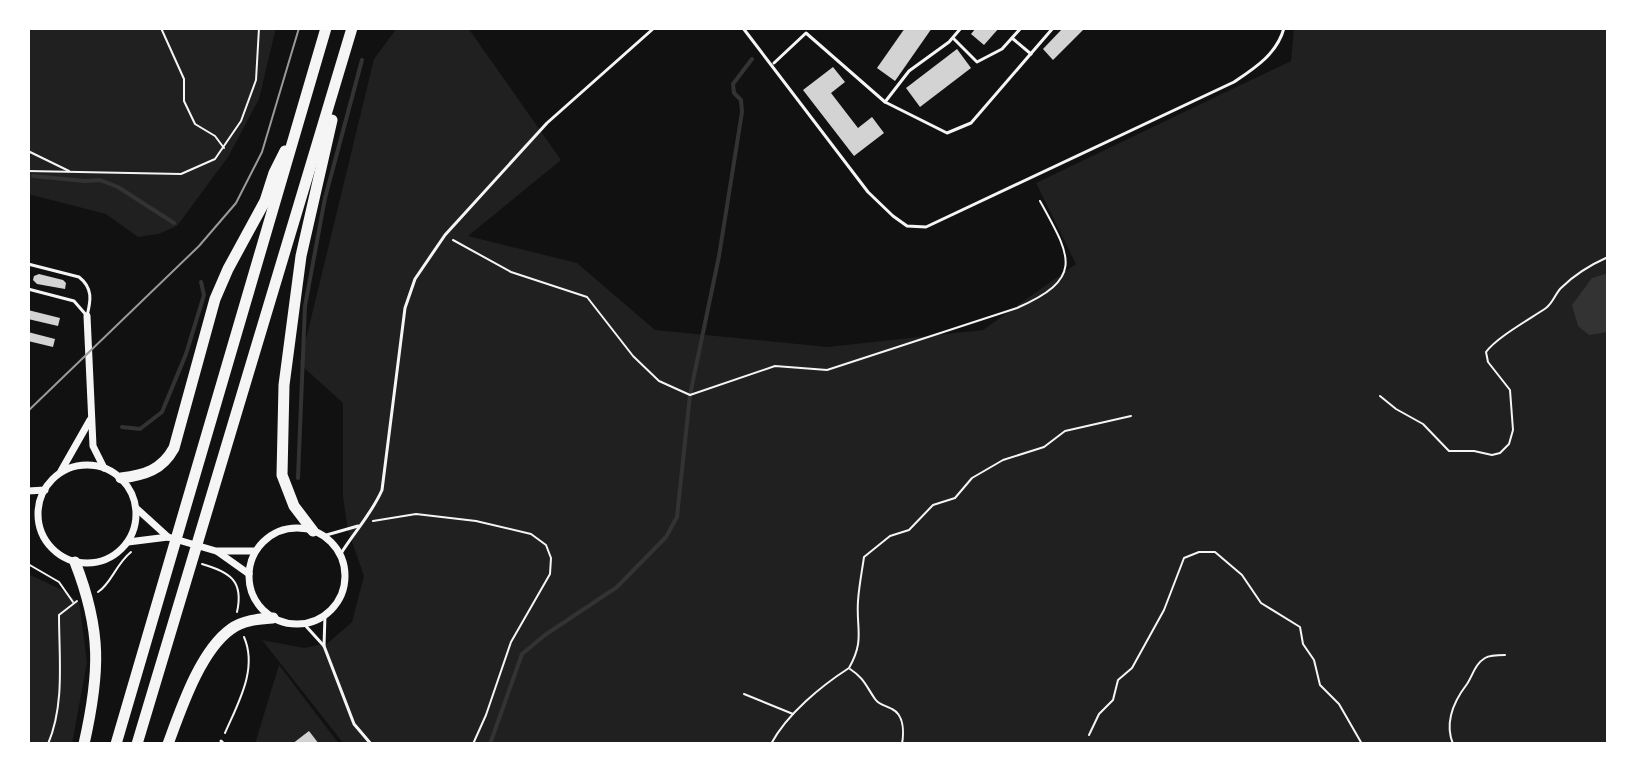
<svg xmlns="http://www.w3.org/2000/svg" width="1636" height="772" font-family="'Alegreya Sans',sans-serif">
<rect width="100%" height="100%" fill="#111"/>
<g fill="#202020">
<polygon points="28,28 276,28 259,99 228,157 177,226 158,234 138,237 106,214 28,194"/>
<polygon points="397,28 468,28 561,160 468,236 577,263 655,330 828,347 983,330 1076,264 1036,183 1291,61 1294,28 1608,28 1608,744 344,744 262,640 304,648 328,643 352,622 364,576 348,530 343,497 343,403 300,364 374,59"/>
<polygon points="28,574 60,589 79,602 87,662 72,744 28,744"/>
<polygon points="279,665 339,744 255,744"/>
</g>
<polygon fill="#333" points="1608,273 1608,332 1589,335 1578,326 1572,305 1592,278"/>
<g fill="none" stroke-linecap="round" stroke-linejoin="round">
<g stroke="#333" stroke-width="4">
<polyline points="33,176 85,181 100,180 118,187 174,223"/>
<polyline points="122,427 140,429 162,412 186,354 204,295 201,282"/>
<polyline points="298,478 305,306 325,198 362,60"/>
<polyline points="490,744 522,654 545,635 617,587 666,537 677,517 690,395 719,256 742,112 741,100 734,93 733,84 752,59"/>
</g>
</g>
<g fill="#d3d3d3">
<polygon points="905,28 932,28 895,81 877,68"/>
<polygon points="976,28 999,28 984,45 971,34"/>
<polygon points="1063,28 1085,28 1053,60 1043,49"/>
<polygon points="957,49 971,68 920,107 906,88"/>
<polygon points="833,67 845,82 831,93 858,128 872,117 884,133 854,156 803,90"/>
<polygon points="39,274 63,280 66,283 65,289 37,284 33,280 34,276"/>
<polygon points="28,310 60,318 58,326 28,319"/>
<polygon points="28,332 55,339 53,347 28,341"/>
<polygon points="309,731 319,744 292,744"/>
</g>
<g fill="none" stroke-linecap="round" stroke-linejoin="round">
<g stroke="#f5f5f5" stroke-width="2">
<polyline points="161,28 184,79 184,101 195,124 215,136 224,148"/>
<polyline points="28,151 69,171"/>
<polyline points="28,171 181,174 215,159 241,121 256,80 259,28"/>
<path d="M453,240L511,272L587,297L633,356L659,381L690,395L775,366L827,370L1017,308C1086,278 1070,256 1040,201"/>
<path d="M1380,396L1396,409L1423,424L1449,451H1474L1492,455L1500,453L1509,444L1513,430L1510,390L1488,362L1486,352C1497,337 1530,319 1546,308C1553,303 1555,294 1561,288C1575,274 1590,265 1608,257"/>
<polyline points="373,521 416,514 476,521 531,534 546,545 551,558 550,574 511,642 486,715 473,744"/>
<polyline points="28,564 59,582 73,602"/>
<path d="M202,564C230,572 244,581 237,612"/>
<path d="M98,592C111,584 116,564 131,552"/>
<path d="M850,669C864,678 866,686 875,699C879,705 885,705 892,709C904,715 904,732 902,744"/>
<polyline points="744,694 793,714"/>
<path d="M225,733C238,703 258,669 244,637"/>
<polyline points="1089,735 1099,714 1113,700 1118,680 1132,668 1164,610 1184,558 1199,552 1215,552 1242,575 1261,603 1300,627 1303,644 1314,660 1320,685 1339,704 1362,744"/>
<path d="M48,744C65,704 59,658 59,615L77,601"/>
<path d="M771,744C787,714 821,686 849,668C865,640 856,629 858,601C859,586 862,571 864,557L890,536L909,530L933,505L955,498L972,478L1003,460L1044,447L1065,431L1131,416"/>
<path d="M1453,744C1444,722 1454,701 1467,684C1473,675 1475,664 1485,658C1490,655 1499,655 1505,655"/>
</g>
<g stroke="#f5f5f5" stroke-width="3">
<path d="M743,28L868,192L893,216L907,226L926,227L1234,82C1255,68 1277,54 1284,28"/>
<polyline points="961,28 949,42 909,71 885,102 947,133 971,123 1053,28"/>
<polyline points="953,38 977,62 1002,49 1021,28"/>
<polyline points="1012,38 1031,54"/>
<polyline points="774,63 806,33 885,102"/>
<path d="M28,264L79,277C93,288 91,300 87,316"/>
<polyline points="28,289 74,301 87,316"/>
<polyline points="323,536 358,526"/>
<path d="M340,555C354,532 371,515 382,490L405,308L415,279L445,235L547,123L654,28"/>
<polyline points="304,624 324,646 354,724 371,744"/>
<polyline points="324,646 325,615"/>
<polyline points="221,741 224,744"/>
</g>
<g stroke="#f5f5f5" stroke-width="7">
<polyline points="87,316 93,446 104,468"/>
<circle cx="87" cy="514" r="49"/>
<polyline points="61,471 90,420"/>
<polyline points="28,491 45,490"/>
<polyline points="136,508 168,537"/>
<circle cx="297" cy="576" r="48"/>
<polyline points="128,542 168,537 216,551 255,551"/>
<polyline points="218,552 249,574"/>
</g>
<g stroke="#f5f5f5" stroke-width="11">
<path d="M121,478C145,475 162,470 174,448L215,299L228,269L265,201L274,173L285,151"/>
<polyline points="313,531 294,506 282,475 284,385 301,256 332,120"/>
<path d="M75,562C102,631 100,673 84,744"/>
<polyline points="116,744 326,28"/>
<polyline points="137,744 352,28"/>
<path d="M168,744C181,709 200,651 231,629C243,620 259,619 273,618"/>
</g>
<polyline stroke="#9a9a9a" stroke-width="2" points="28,411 199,246 236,203 262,152 299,28"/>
</g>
<rect width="1636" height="772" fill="none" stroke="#ffffff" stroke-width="60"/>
</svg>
